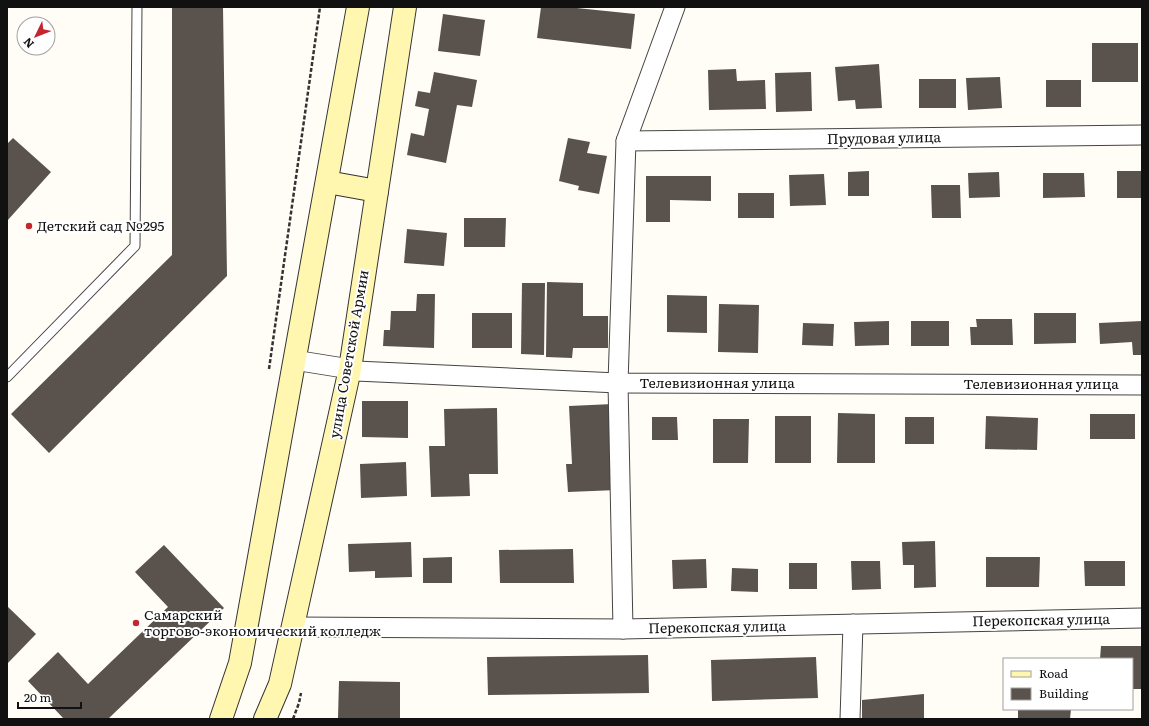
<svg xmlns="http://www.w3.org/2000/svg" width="1149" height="726" font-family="Literata,serif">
<rect width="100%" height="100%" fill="#fffdf5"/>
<g fill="#5a524d">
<polygon points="172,7 223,7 227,276 49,453 11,414 172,255"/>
<polygon points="541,7 567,7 635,14 631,49 537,38"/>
<polygon points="443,14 485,20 480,56 438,51"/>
<rect x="1092" y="43" width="46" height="39"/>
<polygon points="879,64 882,108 856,109 855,100 838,101 835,67"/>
<polygon points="736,69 737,81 765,80 766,109 709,110 708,70"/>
<polygon points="434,72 477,80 472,107 457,105 446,163 407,155 411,133 424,136 429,109 415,106 418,91 430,93"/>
<polygon points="811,72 812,111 776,112 775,73"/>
<polygon points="1000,77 1002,108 968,110 966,78"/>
<rect x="919" y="79" width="37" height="29"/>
<rect x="1046" y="80" width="35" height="27"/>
<polygon points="13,138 51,172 7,221 7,144"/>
<polygon points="568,138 590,142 587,153 607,156 599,194 578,190 579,186 559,181"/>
<polygon points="869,171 869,196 848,196 848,172"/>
<polygon points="1117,171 1142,171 1141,198 1117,198"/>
<polygon points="999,172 1000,197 969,198 968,173"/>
<polygon points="1043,173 1084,173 1085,197 1043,198"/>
<polygon points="824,174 826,205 790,206 789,175"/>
<polygon points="646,176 711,176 711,201 670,200 670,222 646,222"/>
<polygon points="931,185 960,185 961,218 932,218"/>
<rect x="738" y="193" width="36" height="25"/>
<polygon points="464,218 506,218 505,247 464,247"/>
<polygon points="407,229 447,233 444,266 404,263"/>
<polygon points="547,282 583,283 583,316 608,316 608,348 573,348 572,358 546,357"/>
<polygon points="522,283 545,283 544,355 521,354"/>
<polygon points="417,294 435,294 434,348 383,346 384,330 390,330 391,311 416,311"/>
<polygon points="667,295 707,296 707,333 667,332"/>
<polygon points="719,304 759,305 758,353 718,352"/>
<rect x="472" y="313" width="40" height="35"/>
<polygon points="1034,313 1076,313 1076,343 1034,344"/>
<polygon points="976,319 1012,319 1013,345 971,345 970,327 977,327"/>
<polygon points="889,321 889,345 855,346 854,322"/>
<rect x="911" y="321" width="38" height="25"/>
<polygon points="1142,321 1142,355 1133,355 1132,342 1100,344 1099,323"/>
<polygon points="803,323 834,324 833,346 802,345"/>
<polygon points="362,401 408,401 408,438 362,437"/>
<polygon points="613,404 617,490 568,492 566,464 572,464 569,406"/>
<polygon points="497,408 498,474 469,474 470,496 431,497 429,446 445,446 444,409"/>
<polygon points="838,413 875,414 875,463 837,463"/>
<rect x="1090" y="414" width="45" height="25"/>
<rect x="775" y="416" width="36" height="47"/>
<polygon points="986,416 1038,418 1037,450 985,449"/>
<polygon points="652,417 677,417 678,440 652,440"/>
<rect x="905" y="417" width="29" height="27"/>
<polygon points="713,419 749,419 748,463 713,463"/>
<polygon points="406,462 407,496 361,498 360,464"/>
<polygon points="935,541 936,587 914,588 914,565 903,565 902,542"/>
<polygon points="411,542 412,577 375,578 375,571 349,572 348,544"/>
<polygon points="164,545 224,608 108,719 64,719 28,681 58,652 88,684 168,607 135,572"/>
<polygon points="573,549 574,583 500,583 499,550"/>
<polygon points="452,557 452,583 423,583 423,558"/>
<polygon points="986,557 1040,557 1039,587 986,587"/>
<polygon points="706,559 707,588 673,589 672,560"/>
<polygon points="851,561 880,561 881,589 852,590"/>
<polygon points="1084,561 1125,561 1125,586 1085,586"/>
<rect x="789" y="563" width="28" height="26"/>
<polygon points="732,568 758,569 758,592 731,591"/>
<polygon points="7,606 36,634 7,664"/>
<polygon points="1101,646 1142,646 1142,689 1132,689 1132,659 1100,659"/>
<polygon points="648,655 649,693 488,695 487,657"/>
<polygon points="816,657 818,698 712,701 711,660"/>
<polygon points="339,681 400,682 400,719 338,718"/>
<polygon points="924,694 924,719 862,719 862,700"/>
<polygon points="1018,709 1071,709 1070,719 1018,719"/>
</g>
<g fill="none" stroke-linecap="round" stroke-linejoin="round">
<g stroke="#444" stroke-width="11">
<polyline id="service" points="7,377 135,246 137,7"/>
</g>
<g stroke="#444" stroke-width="21">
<g id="minor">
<polyline points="626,141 1142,135"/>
<polyline points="294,360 350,369 356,371 618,383 1142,385"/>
<polyline points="293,627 623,629 1142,618"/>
<polyline points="623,629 618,383 626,141 675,7"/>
<polyline points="850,719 853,624"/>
</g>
</g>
<g stroke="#333" stroke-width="24">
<g id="secondary">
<polyline points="327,182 377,191"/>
<polyline points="221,719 240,663 358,7"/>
<polyline points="265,719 280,684 350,369 405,7"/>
</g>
</g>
<g stroke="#333" stroke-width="2.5" stroke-dasharray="4 2" stroke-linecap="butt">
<polyline points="269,369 320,7"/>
<polyline points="293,719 299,703 301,693"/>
</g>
<use href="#service" stroke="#fff" stroke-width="9"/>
<use href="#minor" stroke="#fff" stroke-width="19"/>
<use href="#secondary" stroke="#fff6b0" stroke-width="22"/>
</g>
<g fill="#c4262e" stroke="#fff" stroke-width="1.5">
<circle cx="29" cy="226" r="4"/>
<circle cx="136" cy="623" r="4"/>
</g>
<g text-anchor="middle" stroke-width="4" stroke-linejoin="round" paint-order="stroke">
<g font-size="14" fill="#111" stroke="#fff">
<text transform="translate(884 138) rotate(-1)" y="5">Прудовая улица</text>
<text transform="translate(349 354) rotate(-80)" y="5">улица Советской Армии</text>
<text x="717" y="388">Телевизионная улица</text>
<text x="1041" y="389">Телевизионная улица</text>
<text transform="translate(1041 620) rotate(-1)" y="5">Перекопская улица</text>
<text transform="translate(717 627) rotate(-1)" y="5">Перекопская улица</text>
</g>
<g font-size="14" fill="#111" stroke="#fff" text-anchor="start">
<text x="37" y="231">Детский сад №295</text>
<text x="144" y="620">Самарский<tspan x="144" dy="16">торгово-экономический колледж</tspan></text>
</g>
</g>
<rect width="1149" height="726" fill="none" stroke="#111111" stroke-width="16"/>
<rect x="1003" y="658" width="130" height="52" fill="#ffffff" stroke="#a0a0a0"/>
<rect x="1011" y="671" width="20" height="6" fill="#fff6b0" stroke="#a0a0a0"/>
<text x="1039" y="678" font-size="12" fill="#111111">Road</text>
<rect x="1011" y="688" width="20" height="12" fill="#5a524d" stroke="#a0a0a0"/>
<text x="1039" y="698" font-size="12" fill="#111111">Building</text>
<g transform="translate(36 36) rotate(227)"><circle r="19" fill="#ffffff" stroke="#a0a0a0"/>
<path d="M0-3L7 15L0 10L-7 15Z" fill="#c4262e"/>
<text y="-6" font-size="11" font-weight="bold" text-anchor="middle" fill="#111111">N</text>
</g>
<path d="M18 702v6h63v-6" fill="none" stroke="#111111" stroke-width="2"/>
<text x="24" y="702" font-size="12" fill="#111111" stroke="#ffffff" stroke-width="3" paint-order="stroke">20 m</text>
</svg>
